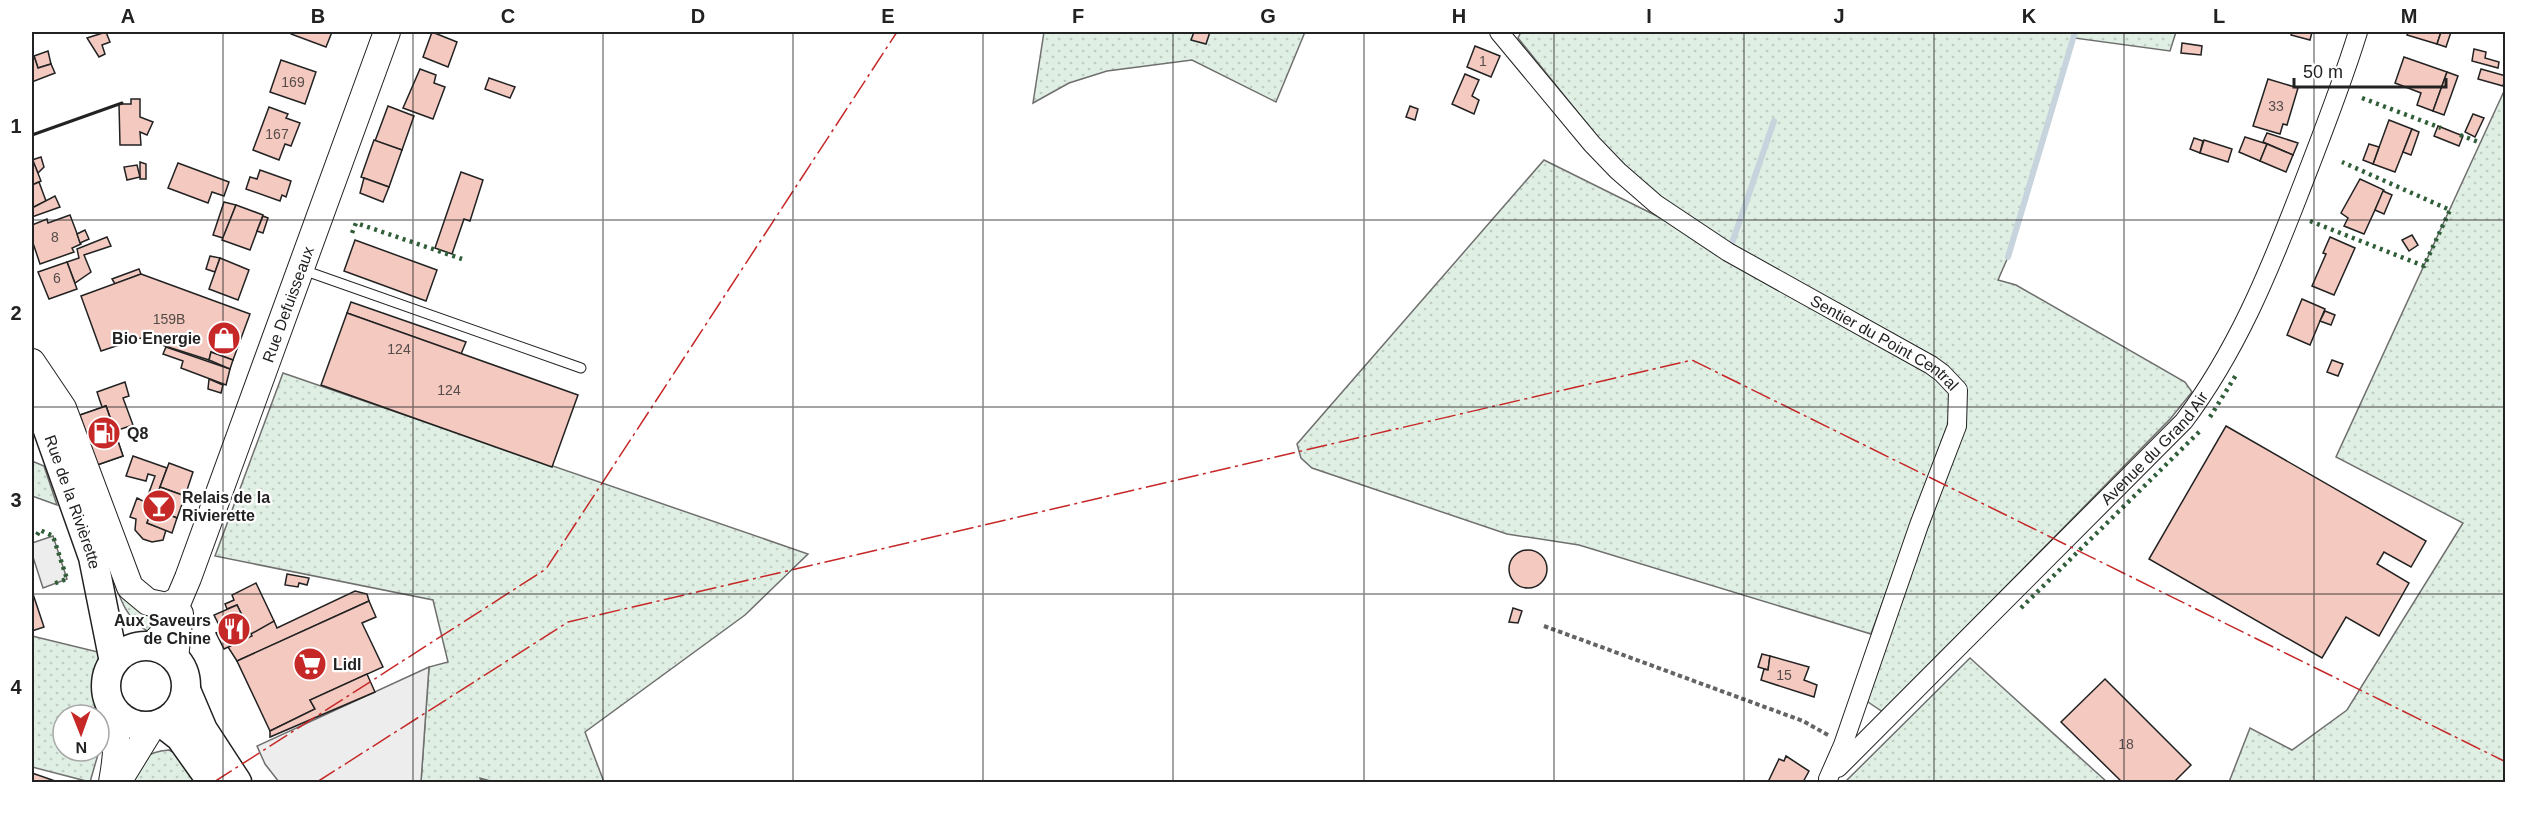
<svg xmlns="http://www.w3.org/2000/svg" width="2537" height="814" font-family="Helvetica,sans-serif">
<defs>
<pattern id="grass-dots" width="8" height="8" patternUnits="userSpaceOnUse" patternTransform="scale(1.5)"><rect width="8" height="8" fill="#e0efe3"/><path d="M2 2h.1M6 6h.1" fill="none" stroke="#c0cdc2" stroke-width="1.8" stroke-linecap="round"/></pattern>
</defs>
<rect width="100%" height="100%" fill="#fff"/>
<g fill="url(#grass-dots)" stroke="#6f6f6f" stroke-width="1.5">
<polygon points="1044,32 1305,32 1276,102 1192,60 1107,71 1069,83 1033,103"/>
<polygon points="1521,32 2176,32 2170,51 2075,38 2008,257 1998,280 2016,285 2185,382 2192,392 2171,418 1883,712 1865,700 1961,436 1966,415 1964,390 1731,246 1671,205 1616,160 1518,38"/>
<polygon points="2505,89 2505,782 2229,782 2250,728 2292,750 2347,710 2463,523 2336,457"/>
<polygon points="1544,160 1677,226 1944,381 1954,403 1950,418 1871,634 1579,545 1507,534 1312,468 1301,458 1297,444"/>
<polygon points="283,373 808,554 745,615 585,732 604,782 494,782 480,778 481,782 421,782 429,667 448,662 433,600 215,556"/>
<polygon points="32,461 44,466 57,505 32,496"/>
<path d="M109,567L160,617L149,632C124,619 118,592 109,567Z"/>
<path d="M32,636L102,653C96,675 92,693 96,715H63V751H99L90,782L32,767Z"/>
<polygon points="1970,658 2107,782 1845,782"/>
<path d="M169,750L184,758L204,782H130C140,761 143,752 169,750Z"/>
</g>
<g fill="#ededed" stroke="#6f6f6f" stroke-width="1.5">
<polygon points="53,536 67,579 43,588 32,554 32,543"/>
<polygon points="429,667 421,782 279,782 265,764 257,746"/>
</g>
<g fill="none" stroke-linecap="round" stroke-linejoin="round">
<g stroke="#c7d3dd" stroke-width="6">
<polyline points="1731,246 1774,121"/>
<polyline points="2008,257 2075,32"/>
</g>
</g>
<g fill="#f3c9c0" stroke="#222" stroke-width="1.5">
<polygon points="106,32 110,42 102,45 105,54 99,57 87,38"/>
<polygon points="291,32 332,32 326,47 291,34"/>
<polygon points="432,32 457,42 448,67 423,57"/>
<polygon points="1194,32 1210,32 1206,44 1191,40"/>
<polygon points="2292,32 2312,32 2310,40 2291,35"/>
<polygon points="2408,32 2441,32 2437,44 2407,35"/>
<polygon points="2441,32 2451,32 2446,47 2437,44"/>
<polygon points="2182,43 2202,46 2201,55 2181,53"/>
<polygon points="1475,46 1500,56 1491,77 1467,67"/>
<polygon points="2474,49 2486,52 2485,58 2499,62 2498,68 2472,61"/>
<polygon points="48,51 51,64 38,68 34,56"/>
<polygon points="34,56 38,68 51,64 55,73 32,82 32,57"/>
<polygon points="2404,57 2447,72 2433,111 2417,105 2421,93 2395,83"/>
<polygon points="281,60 316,72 305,104 270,92"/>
<polygon points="420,69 436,75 434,83 445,87 433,119 403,108"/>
<polygon points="2481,69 2506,76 2503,86 2478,79"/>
<polygon points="2447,72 2458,76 2444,115 2433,111"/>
<polygon points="1465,74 1479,80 1472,96 1479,100 1474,114 1452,104"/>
<polygon points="489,78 515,87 510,98 485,89"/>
<polygon points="2268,79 2298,88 2287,125 2283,124 2280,134 2253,126"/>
<polygon points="131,99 140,99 140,117 153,122 147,135 140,132 141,145 120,145 119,104 131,104"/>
<polygon points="388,106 414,116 402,150 375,141"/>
<polygon points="1410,106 1418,109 1415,120 1406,117"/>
<polygon points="269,107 288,114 286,118 300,123 291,146 285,144 279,160 253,150"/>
<polygon points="2473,114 2484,118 2475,137 2465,132"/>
<polygon points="2389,120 2412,129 2395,172 2373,164"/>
<polygon points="2438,126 2463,136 2459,146 2434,136"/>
<polygon points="2412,129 2419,132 2411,155 2403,152"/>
<polygon points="2267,133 2298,143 2293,155 2263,142"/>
<polygon points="2245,137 2267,144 2260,161 2239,152"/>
<polygon points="2194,138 2203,141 2200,153 2190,149"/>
<polygon points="374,140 402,150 389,187 361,177"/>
<polygon points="2204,140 2232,149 2228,162 2200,153"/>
<polygon points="2267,144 2293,155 2286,172 2260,161"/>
<polygon points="2369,144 2379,147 2373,164 2363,160"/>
<polygon points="41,157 44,167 38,173 32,160"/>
<polygon points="32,158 41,181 32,185"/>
<polygon points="140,162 146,164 146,179 140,179"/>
<polygon points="178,163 229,182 224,196 212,192 208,203 168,188"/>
<polygon points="137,165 140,177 127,180 124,167"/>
<polygon points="260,170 291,181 286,197 282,195 280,201 246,189 250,177 257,179"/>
<polygon points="461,172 483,180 470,221 464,219 452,254 435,248"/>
<polygon points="364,178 389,187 383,202 360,193"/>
<polygon points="2360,179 2384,190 2364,234 2344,226 2348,218 2341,213"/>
<polygon points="39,182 46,201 32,208 32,185"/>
<polygon points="2383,191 2392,195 2384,214 2375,210"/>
<polygon points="55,196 60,207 32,217 32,208"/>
<polygon points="224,202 236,205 223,238 213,235"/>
<polygon points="236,205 263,215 250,250 222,240"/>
<polygon points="70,215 81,244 72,248 74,252 40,264 32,240 32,225 47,219 48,223"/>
<polygon points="263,216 268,218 263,233 257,231"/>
<polygon points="85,230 89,239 80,243 77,234"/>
<polygon points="2412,235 2418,245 2409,251 2402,240"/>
<polygon points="107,237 111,246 84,255 91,272 75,283 67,262 79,258 77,249"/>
<polygon points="2330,237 2355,248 2334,295 2312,286 2326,254 2323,253"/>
<polygon points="355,240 437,270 426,301 344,271"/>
<polygon points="210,256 220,258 215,272 206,269"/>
<polygon points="220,258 249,270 238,300 209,289"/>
<polygon points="67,262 77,289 49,299 38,272"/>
<polygon points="139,269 141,274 115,284 112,279"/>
<polygon points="141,274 250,314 233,360 211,352 209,360 140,338 101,351 81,296"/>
<polygon points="2302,299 2325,309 2310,345 2287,335"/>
<polygon points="351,302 466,342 461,354 347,313"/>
<polygon points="2325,311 2335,315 2331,325 2320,321"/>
<polygon points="347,313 578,395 552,467 321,385"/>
<polygon points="166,347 230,369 226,385 181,368 183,361 163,354"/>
<polygon points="211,352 233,360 230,369 209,360"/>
<polygon points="2332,360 2343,364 2338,376 2327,372"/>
<polygon points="209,379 223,385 221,393 208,389"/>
<polygon points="125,382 129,396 123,398 133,425 115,431 106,406 102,407 97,392"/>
<polygon points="106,406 123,456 97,465 80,415"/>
<polygon points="106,406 123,456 97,465 80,415"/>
<polygon points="2226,426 2426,541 2411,567 2384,552 2377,564 2409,583 2379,636 2346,617 2322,658 2149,559"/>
<polygon points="133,456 167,468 156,498 147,498 155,476 148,474 146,481 126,476"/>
<polygon points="169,463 193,472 185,496 160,487"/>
<polygon points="160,487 185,496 177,518 152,508"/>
<polygon points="137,498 153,506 147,523 166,530 163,540 152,542 143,539 135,530 136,519 130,517"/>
<polygon points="152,508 177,518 172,533 147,523"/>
<circle cx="1528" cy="569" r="19"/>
<polygon points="287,574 309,578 307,585 299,583 298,587 285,585"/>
<polygon points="256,583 274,621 252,636 237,605 227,609 225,604 234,600 232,595"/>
<polygon points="32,591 44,627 32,631"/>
<polygon points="355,591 367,594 369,601 237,661 228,647 274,621 277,628"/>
<polygon points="369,601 376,617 362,623 383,667 310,700 315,709 270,731 237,661"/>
<polygon points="237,605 252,636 224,649 216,633 222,631 214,615"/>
<polygon points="1513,608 1522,611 1518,623 1509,622"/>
<polygon points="1762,654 1770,656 1768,670 1758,667"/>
<polygon points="1770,656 1809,667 1804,680 1817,685 1814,697 1761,680 1764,669 1768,670"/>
<polygon points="367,674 375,692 270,737 270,731 315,709 310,700"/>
<polygon points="2105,679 2191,765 2174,782 2122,782 2061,722"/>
<polygon points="1786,756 1809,771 1803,782 1768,782 1779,759 1784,761"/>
<polygon points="32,773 58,782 32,782"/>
</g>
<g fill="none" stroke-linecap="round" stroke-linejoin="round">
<g stroke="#222" stroke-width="11">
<polyline id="lane" points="303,270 581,368"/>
</g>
<g stroke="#222" stroke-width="20">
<g id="street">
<path id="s1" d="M1499,32L1592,144L1618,171L1656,204L1728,252L1931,365L1942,373L1958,390L1957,426L1919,525L1843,745L1828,779"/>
<path id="s2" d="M1838,768L2184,421C2236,352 2268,274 2299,194C2320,140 2341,87 2358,32"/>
</g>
</g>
<g stroke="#222" stroke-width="28">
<g id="secondary">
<polyline points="32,362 63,408 130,587 148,602 167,606 178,600"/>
<path id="s3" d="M152,646L166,630L188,578L387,32"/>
<polyline points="175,658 180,614"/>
<path d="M111,706C119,733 117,755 112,782"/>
<polyline points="118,782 153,725"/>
</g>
</g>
<g stroke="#222" stroke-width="31">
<g id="primary">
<path id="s4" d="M32,385L93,557L114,662"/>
<circle cx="146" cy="686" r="40"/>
<polyline points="186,690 203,730 237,782"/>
<polyline points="162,723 180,737 212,782"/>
</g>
</g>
<polyline stroke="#646464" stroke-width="4" stroke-dasharray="4.5 3" stroke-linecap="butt" points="1544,626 1803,721 1828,735"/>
<use href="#lane" stroke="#fff" stroke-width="9"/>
<use href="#street" stroke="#fff" stroke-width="18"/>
<use href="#secondary" stroke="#fff" stroke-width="26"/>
<use href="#primary" stroke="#fff" stroke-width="28"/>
<g stroke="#2f5e38" stroke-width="4.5" stroke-dasharray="3 4.5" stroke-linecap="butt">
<polyline points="2362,98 2441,128"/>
<polyline points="2460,135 2481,143"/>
<polyline points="2310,221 2424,266 2450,210 2342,162"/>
<polyline points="352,233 356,223 462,259"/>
<polyline points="2210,417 2236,375"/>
<polyline points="37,535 40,530 53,536 67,579 53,584"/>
<polyline points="2021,608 2200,431"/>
</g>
<polyline stroke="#222" stroke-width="3" points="32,135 122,103"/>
<g stroke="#c62828" stroke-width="1.5" stroke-dasharray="21 4.5 3 4.5" stroke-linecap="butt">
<polyline points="214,782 546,569 897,32"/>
<polyline points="317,782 568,622 1692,360 2506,762"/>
</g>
</g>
<path fill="none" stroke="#222" stroke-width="1.5" stroke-opacity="0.55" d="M223,32V782M413,32V782M603,32V782M793,32V782M983,32V782M1173,32V782M1364,32V782M1554,32V782M1744,32V782M1934,32V782M2124,32V782M2314,32V782M32,220H2506M32,407H2506M32,594H2506"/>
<defs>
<g id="shop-disc" transform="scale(1.725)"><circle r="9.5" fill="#c62828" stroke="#fff"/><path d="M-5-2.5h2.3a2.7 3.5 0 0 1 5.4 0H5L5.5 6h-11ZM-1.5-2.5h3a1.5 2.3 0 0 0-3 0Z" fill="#fff"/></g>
<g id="fuel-disc" transform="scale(1.725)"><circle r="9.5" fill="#c62828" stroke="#fff"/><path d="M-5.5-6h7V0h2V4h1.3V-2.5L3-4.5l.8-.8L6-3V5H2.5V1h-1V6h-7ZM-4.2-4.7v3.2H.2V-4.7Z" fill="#fff"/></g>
<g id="bar-disc" transform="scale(1.725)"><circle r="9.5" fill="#c62828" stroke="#fff"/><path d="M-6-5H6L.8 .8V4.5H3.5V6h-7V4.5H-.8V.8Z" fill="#fff"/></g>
<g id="restaurant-disc" transform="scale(1.725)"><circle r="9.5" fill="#c62828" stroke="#fff"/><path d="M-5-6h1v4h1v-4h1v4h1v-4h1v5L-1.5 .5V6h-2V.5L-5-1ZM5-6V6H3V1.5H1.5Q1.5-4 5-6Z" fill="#fff"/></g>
<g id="supermarket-disc" transform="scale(1.725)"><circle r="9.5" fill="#c62828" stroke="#fff"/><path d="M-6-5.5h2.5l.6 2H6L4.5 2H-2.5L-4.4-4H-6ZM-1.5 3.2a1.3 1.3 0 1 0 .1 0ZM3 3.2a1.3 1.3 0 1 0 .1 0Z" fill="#fff"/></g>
</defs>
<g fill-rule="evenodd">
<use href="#shop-disc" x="224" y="338"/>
<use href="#fuel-disc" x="104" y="433"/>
<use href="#bar-disc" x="159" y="506"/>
<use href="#restaurant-disc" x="234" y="629"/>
<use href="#supermarket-disc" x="310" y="664"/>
</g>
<g text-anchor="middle" stroke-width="4.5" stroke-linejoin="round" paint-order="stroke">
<g font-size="14" fill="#564c4a">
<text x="1483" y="66">1</text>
<text x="293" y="87">169</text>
<text x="2276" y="111">33</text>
<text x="277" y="139">167</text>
<text x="55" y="242">8</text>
<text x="57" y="283">6</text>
<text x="169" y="324">159B</text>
<text x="399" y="354">124</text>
<text x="449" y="395">124</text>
<text x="1784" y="680">15</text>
<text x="2126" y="749">18</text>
</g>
<g font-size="16" fill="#222" stroke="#fff">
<text dy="6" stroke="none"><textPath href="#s3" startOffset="369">Rue Defuisseaux</textPath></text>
<text dy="6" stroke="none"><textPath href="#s1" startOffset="501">Sentier du Point Central</textPath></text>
<text dy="6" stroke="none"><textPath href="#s2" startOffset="450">Avenue du Grand Air</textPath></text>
<text dy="6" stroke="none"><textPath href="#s4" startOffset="124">Rue de la Rivièrette</textPath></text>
</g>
<g font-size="16" font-weight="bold" fill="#222" stroke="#fff" text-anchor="start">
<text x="201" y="344" text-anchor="end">Bio Energie</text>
<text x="127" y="439">Q8</text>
<text x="182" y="503">Relais de la<tspan x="182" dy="18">Rivierette</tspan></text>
<text x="211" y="626" text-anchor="end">Aux Saveurs<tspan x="211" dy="18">de Chine</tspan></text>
<text x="333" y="670">Lidl</text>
</g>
</g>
<rect width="2537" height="814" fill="none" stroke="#ffffff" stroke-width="66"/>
<g transform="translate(81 733) rotate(179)"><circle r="28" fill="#ffffff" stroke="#a7a7a7" stroke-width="1.5"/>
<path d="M0-4.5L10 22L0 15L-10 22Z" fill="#c62828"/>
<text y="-9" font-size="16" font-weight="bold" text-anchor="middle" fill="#222222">N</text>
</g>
<path d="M2294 78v9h152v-9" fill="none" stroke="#222222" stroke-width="3"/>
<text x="2303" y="78" font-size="18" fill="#222222" stroke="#ffffff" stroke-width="4.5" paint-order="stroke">50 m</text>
<rect x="33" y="33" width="2471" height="748" fill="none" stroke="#222" stroke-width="2"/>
<g font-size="20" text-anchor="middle" font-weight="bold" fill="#222">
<text x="128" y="23">A</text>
<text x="318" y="23">B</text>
<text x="508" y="23">C</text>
<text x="698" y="23">D</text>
<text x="888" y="23">E</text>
<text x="1078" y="23">F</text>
<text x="1268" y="23">G</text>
<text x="1459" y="23">H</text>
<text x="1649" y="23">I</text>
<text x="1839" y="23">J</text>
<text x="2029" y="23">K</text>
<text x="2219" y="23">L</text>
<text x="2409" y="23">M</text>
<text x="16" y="133">1</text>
<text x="16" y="320">2</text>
<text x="16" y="507">3</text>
<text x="16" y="694">4</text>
</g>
</svg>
